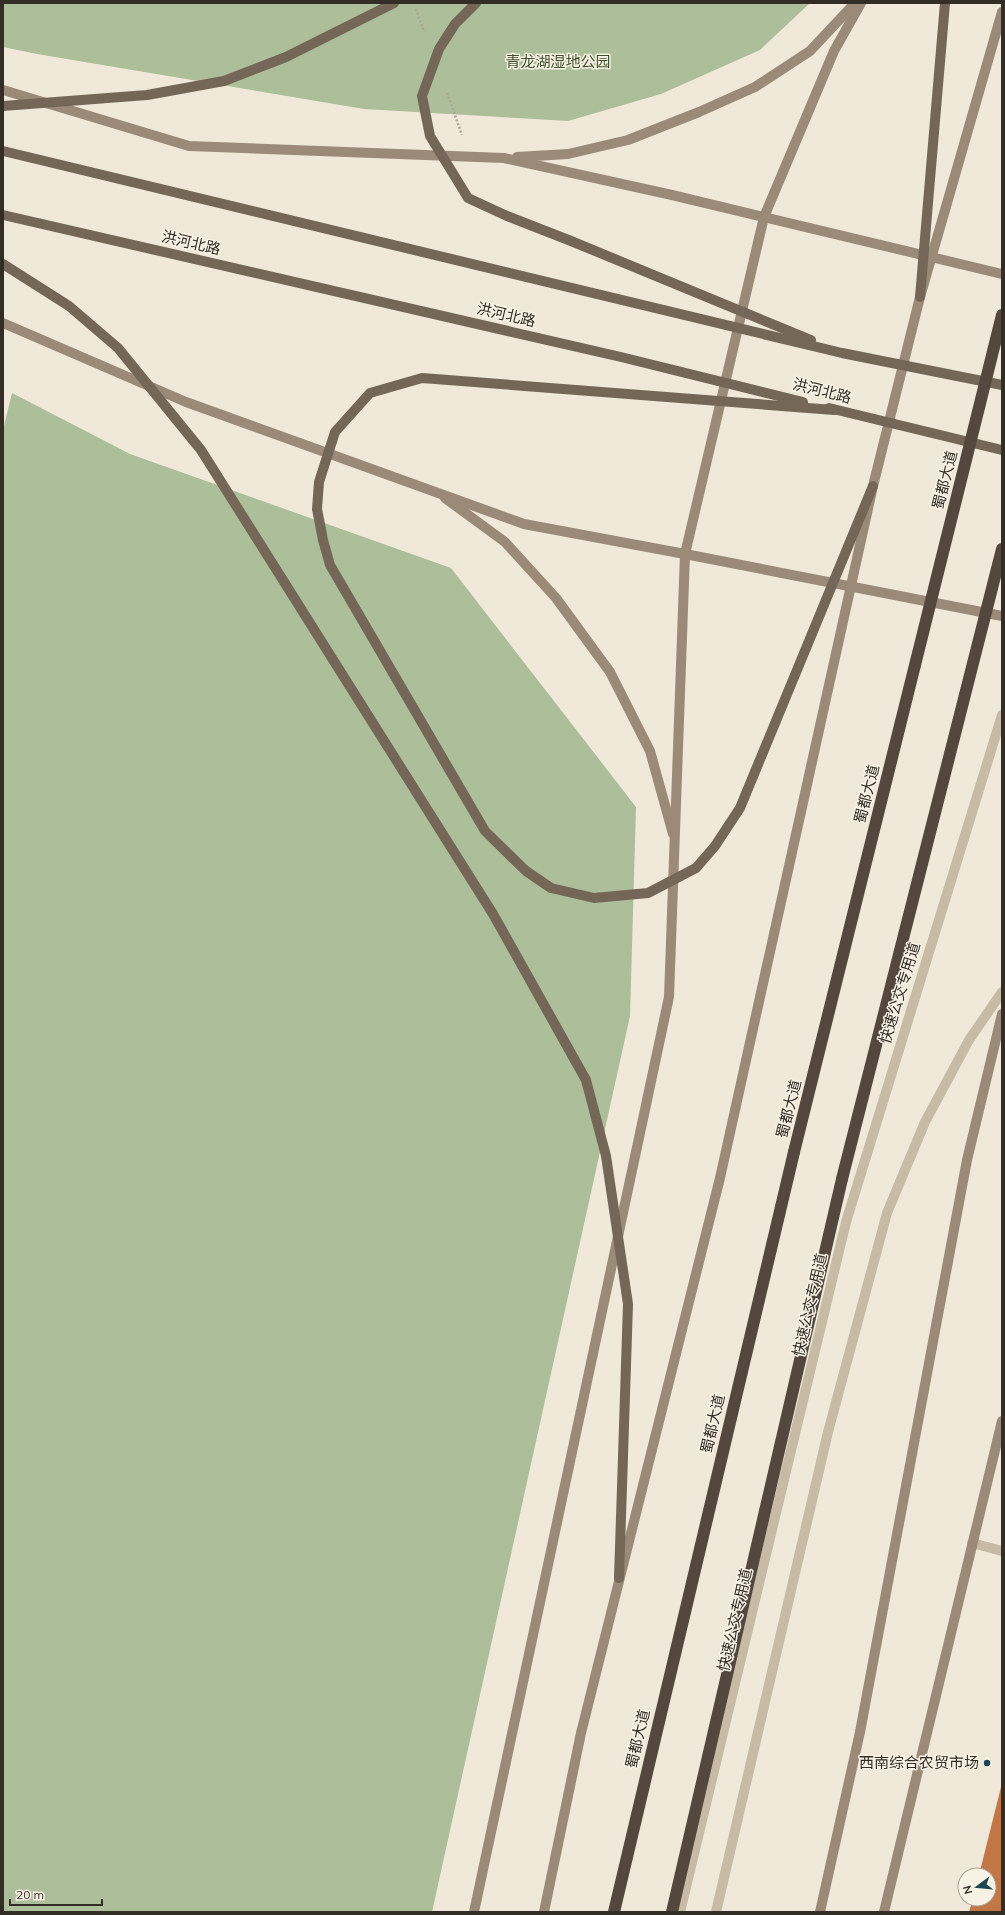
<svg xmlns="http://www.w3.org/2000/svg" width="1005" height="1915" font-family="Mulish,'Noto Sans SC',sans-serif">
<rect width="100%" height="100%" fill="#f0e9d9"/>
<g fill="#acbe9a">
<polygon points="3,3 810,3 760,50 661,94 568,121 364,109 37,54 3,47"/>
<polygon points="12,393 130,454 451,568 636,807 630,1016 432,1912 3,1912 3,430"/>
</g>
<polygon fill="#c17846" points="1001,1787 1002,1912 969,1912 973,1899 989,1899 989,1875 979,1875"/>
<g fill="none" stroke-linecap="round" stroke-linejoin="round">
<g stroke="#b3a590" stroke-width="2.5" stroke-dasharray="2 2" stroke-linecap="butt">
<polyline points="416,9 424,32"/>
<polyline points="447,93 462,135"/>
</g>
<g stroke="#c7bba6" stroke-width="10">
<polyline points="680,1912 846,1222 1002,715"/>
<polyline points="716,1912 828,1432 887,1213 925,1122 969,1040 1002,992"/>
</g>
<polyline stroke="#c7bba6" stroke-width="10" points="972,1543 1002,1551"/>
<g stroke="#9b8a77" stroke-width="10">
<polyline points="3,90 189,146 504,158 672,195 1002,274"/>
<polyline points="517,157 568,154 628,140 699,112 755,87 810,51 855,3"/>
<polyline points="3,323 186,402 524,524 685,554 1002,616"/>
<polyline points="445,498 505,542 556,598 610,672 650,751 673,834"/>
<polyline points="474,1912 669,997 685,554 764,217 834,51 861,3"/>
<polyline points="820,1912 860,1732 967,1160 1002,1014"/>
<polyline points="884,1912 1002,1421"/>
</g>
<g stroke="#54483e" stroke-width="12">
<polyline points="614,1912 794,1152"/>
<polyline points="672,1912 842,1179"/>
</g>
<polyline stroke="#9b8a77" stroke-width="10" points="544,1912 581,1733 720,1178 873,486 920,297 1002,12"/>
<g stroke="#756758" stroke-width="10">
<polyline points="476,3 455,24 439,49 422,96 430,136 468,198 507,216 571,241 811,340"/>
<polyline points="3,106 147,95 224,81 286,57 394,3"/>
<polyline points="3,151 842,353 1002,385"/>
<polyline points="3,215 621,357 803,402"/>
<polyline points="3,264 69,306 118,348 201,450 493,914 586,1080 606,1156 628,1304 619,1578"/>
<polyline points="920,297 945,3"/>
<polyline points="829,408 1002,450"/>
<polyline points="834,410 422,378 370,393 335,432 319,482 317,509 323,540 330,565 485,831 526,871 551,888 594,898 648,893 696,868 715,846 740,808 873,486"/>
</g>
<g stroke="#54483e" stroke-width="12">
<polyline points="794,1152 1002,315"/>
<polyline points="842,1179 1002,549"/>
</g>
</g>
<circle fill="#1e4753" stroke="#f8f2e5" stroke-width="1.5" cx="987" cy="1763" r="4"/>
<g text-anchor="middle" stroke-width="3" stroke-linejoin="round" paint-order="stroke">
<g font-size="15" fill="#3d512b" stroke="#f8f2e5">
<text x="558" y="67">青龙湖湿地公园</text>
</g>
<g font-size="15" fill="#342d26" stroke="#f8f2e5">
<text transform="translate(191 243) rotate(13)" y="5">洪河北路</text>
<text transform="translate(506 315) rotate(13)" y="5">洪河北路</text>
<text transform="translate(822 391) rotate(14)" y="5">洪河北路</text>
<text transform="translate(945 480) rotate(-76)" y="5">蜀都大道</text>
<text transform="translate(867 794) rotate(-76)" y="5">蜀都大道</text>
<text transform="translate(900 993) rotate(-73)" y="5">快速公交专用道</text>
<text transform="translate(789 1109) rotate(-76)" y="5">蜀都大道</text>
<text transform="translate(810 1305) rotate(-77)" y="5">快速公交专用道</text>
<text transform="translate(713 1424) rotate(-77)" y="5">蜀都大道</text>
<text transform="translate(735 1620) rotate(-77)" y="5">快速公交专用道</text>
<text transform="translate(638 1739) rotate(-77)" y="5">蜀都大道</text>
</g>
<g font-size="15" fill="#342d26" stroke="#f8f2e5" text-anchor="end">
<text x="979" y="1768">西南综合农贸市场</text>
</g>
</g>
<rect width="1005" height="1915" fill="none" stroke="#342d26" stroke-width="8"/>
<g transform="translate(977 1887) rotate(254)"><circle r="19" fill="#f8f2e5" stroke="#aaa399"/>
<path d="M0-3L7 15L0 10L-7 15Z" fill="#1e4753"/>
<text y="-6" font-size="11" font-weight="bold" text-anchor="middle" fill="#342d26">N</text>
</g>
<path d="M10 1899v6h92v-6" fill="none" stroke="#342d26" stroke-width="2"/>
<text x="16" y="1899" font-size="12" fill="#342d26" stroke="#f8f2e5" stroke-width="3" paint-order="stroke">20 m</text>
</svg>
